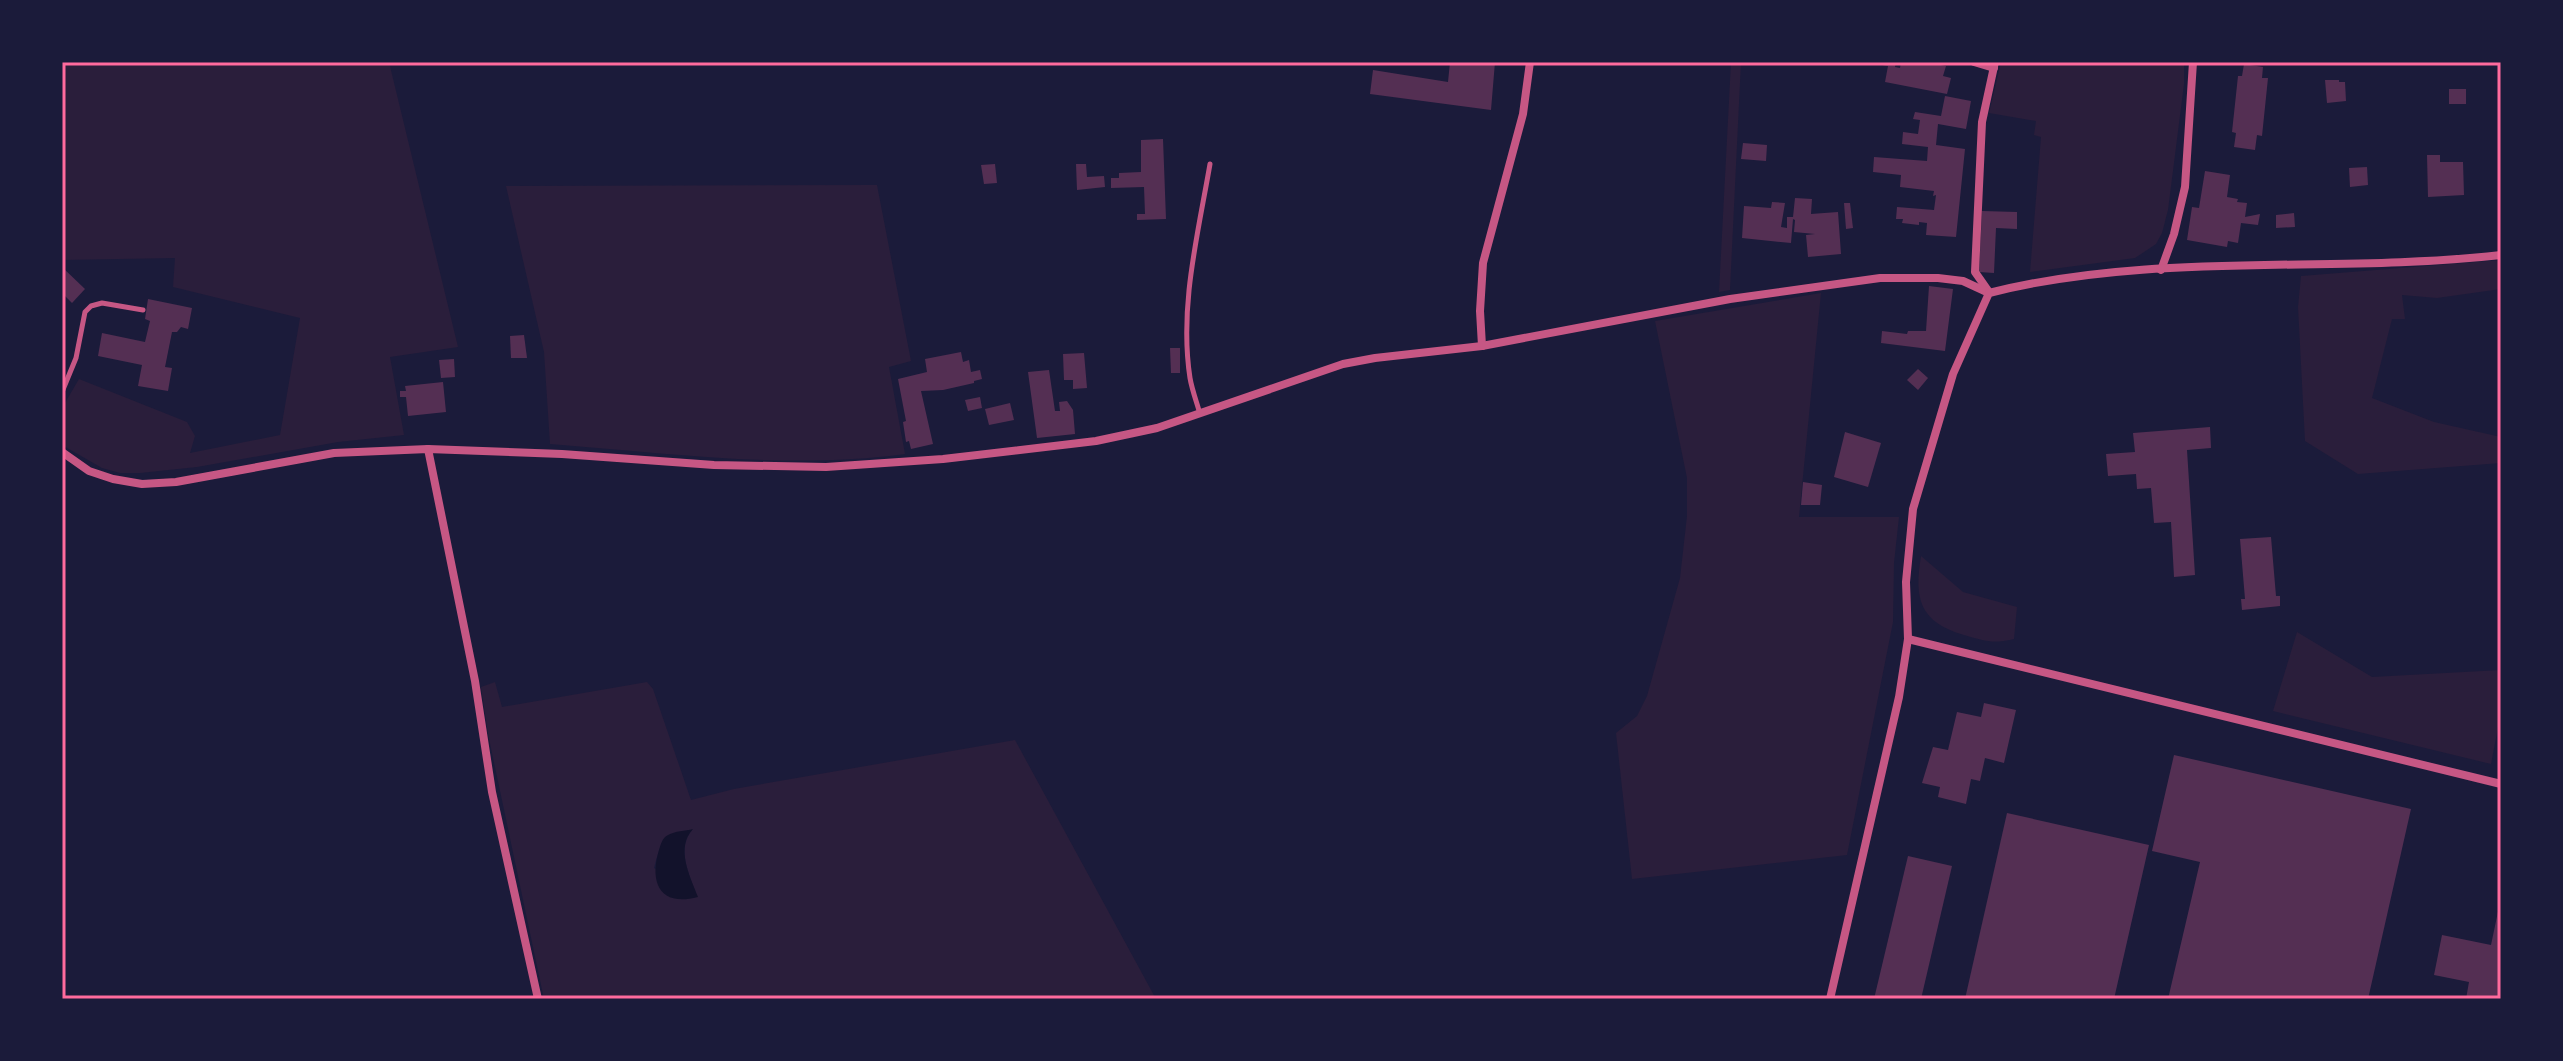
<svg xmlns="http://www.w3.org/2000/svg" width="2563" height="1061" font-family="Signika,sans-serif">
<rect width="100%" height="100%" fill="#1b1b3a"/>
<g fill="#2a1e3b" fill-rule="evenodd">
<polygon points="62,62 389,62 458,347 390,357 404,435 338,442 197,467 140,473 120,473 102,468 62,445 62,408 79,379 187,422 195,436 190,453 280,435 300,318 173,287 175,258 62,260"/>
<polygon points="1731,62 1741,62 1730,290 1719,292"/>
<polygon points="2001,62 2184,62 2184,84 2168,210 2162,233 2156,244 2135,258 2030,272 2041,137 2034,135 2036,121 1989,113"/>
<path d="M877,185L911,361L889,367L905,454C788,470 668,453 550,444L544,352L506,186Z"/>
<polygon points="2501,260 2501,289 2437,298 2402,295 2405,319 2392,319 2372,398 2434,422 2501,437 2501,463 2358,474 2305,441 2298,307 2301,276"/>
<polygon points="1821,293 1799,517 1899,517 1894,563 1893,622 1847,855 1632,879 1616,733 1637,716 1647,696 1680,578 1687,516 1687,478 1655,321"/>
<path d="M1921,556L1963,592L2017,607L2014,639C1991,644 1986,641 1964,635C1919,622 1914,598 1921,556Z"/>
<polygon points="2297,632 2372,677 2501,670 2501,712 2491,764 2273,711"/>
<path d="M495,682L502,707L647,682L653,689L691,800L734,789L1015,740L1156,999H544L488,734L481,687ZM692,830C676,850 690,876 697,897L654,868C662,840 661,835 692,830Z"/>
</g>
<path fill="#12122b" d="M693,829C675,848 690,876 698,897C660,907 649,883 659,850C661,844 662,838 668,835C675,831 685,831 693,829Z"/>
<g fill="#542f53">
<polygon points="1450,62 1495,62 1491,110 1370,94 1373,70 1448,82"/>
<polygon points="1882,62 1896,62 1895,67 1900,68 1901,62 1926,62 1946,66 1943,76 1951,78 1947,94 1885,82 1888,66 1882,65"/>
<polygon points="2244,64 2263,67 2262,78 2268,78 2262,136 2257,135 2255,150 2234,147 2236,133 2232,132 2238,76 2242,76"/>
<polygon points="2325,80 2339,80 2339,82 2345,82 2346,101 2327,103"/>
<rect x="2449" y="89" width="17" height="15"/>
<polygon points="1945,96 1971,101 1966,129 1938,124 1936,145 1965,149 1956,237 1926,235 1927,223 1919,222 1919,225 1902,223 1903,219 1896,219 1897,207 1934,210 1936,195 1933,196 1934,191 1900,187 1901,175 1873,172 1874,157 1927,161 1928,147 1902,144 1903,132 1918,134 1920,120 1913,119 1915,112 1941,116"/>
<polygon points="1163,139 1166,219 1137,220 1137,214 1145,214 1144,187 1111,188 1111,178 1119,178 1119,173 1141,172 1141,140"/>
<polygon points="1743,143 1767,145 1766,161 1741,159"/>
<polygon points="2427,155 2440,155 2440,162 2463,162 2464,195 2428,197"/>
<polygon points="995,164 997,183 984,184 981,165"/>
<polygon points="1076,164 1086,164 1087,177 1104,176 1105,187 1077,190"/>
<polygon points="2367,167 2368,185 2350,187 2349,168"/>
<polygon points="2205,171 2230,175 2227,197 2238,199 2237,202 2247,203 2245,217 2260,214 2258,225 2241,223 2238,243 2228,241 2227,247 2187,240 2192,207 2199,208"/>
<polygon points="1795,198 1812,199 1811,214 1838,212 1841,254 1808,257 1806,235 1815,234 1794,232 1795,220 1793,219 1791,243 1742,238 1744,206 1771,208 1772,202 1785,203 1781,227 1787,228 1787,217 1793,217"/>
<polygon points="1844,203 1850,203 1853,228 1846,229"/>
<polygon points="1982,211 2017,212 2017,229 1996,228 1994,273 1979,272"/>
<polygon points="2294,213 2295,227 2276,228 2276,215"/>
<polygon points="62,267 85,289 72,303 62,293"/>
<polygon points="1929,286 1953,289 1945,351 1881,343 1882,331 1907,334 1908,331 1926,331"/>
<polygon points="148,299 192,308 188,329 181,327 177,332 172,332 165,367 172,368 168,391 138,386 142,365 98,356 102,333 145,342 150,321 145,319"/>
<polygon points="524,335 527,358 511,358 510,336"/>
<polygon points="1170,348 1180,348 1180,373 1171,373"/>
<polygon points="961,352 963,362 969,360 971,372 980,370 982,379 974,381 974,383 943,390 921,391 933,444 911,449 909,441 906,442 903,422 906,421 898,379 927,372 925,359"/>
<polygon points="1084,353 1087,388 1073,389 1073,380 1064,380 1063,354"/>
<polygon points="454,359 455,377 441,378 439,360"/>
<polygon points="1918,369 1928,378 1918,390 1907,380"/>
<polygon points="1049,370 1055,411 1060,411 1059,402 1067,401 1073,410 1075,434 1037,438 1028,372"/>
<polygon points="443,382 446,412 408,416 406,397 400,397 400,391 406,391 405,386"/>
<polygon points="980,397 982,408 968,411 965,400"/>
<polygon points="1010,403 1014,420 989,425 985,409"/>
<polygon points="2210,427 2211,448 2187,450 2195,575 2174,577 2171,522 2154,523 2151,488 2137,489 2136,474 2108,476 2106,454 2135,452 2133,433"/>
<polygon points="1845,432 1881,443 1868,487 1834,477"/>
<polygon points="1803,482 1822,485 1820,505 1801,505"/>
<polygon points="2271,537 2276,596 2280,596 2280,606 2242,610 2241,599 2245,599 2240,539"/>
<polygon points="1984,703 2016,710 2004,763 1985,758 1980,781 1971,779 1966,804 1938,797 1940,787 1922,783 1933,747 1948,750 1957,712 1981,717"/>
<polygon points="2174,755 2411,809 2368,999 2168,999 2200,862 2152,851"/>
<polygon points="2007,813 2149,845 2114,999 1965,999"/>
<polygon points="1908,856 1952,866 1921,999 1874,999"/>
<polygon points="2500,902 2501,999 2466,999 2469,982 2434,975 2442,935 2491,945"/>
</g>
<g fill="none" stroke-linecap="round" stroke-linejoin="round">
<g stroke="#c65784" stroke-width="5">
<polyline points="62,392 76,358 85,312 91,306 102,303 143,310"/>
<path d="M1200,414C1197,403 1192,390 1190,378C1179,307 1198,234 1210,164"/>
</g>
<g stroke="#c65784" stroke-width="8">
<polyline points="1974,62 1994,68"/>
<polyline points="2161,270 2174,234 2185,187 2193,62"/>
<polyline points="1989,292 1975,272 1982,122 1995,62"/>
<polyline points="1482,346 1480,311 1483,263 1523,114 1530,62"/>
<polyline points="428,449 475,681 492,792 538,999"/>
<polyline points="62,452 89,471 113,479 142,484 176,482 334,453 428,449 562,454 714,465 826,467 943,459 1096,441 1157,428 1343,364 1375,358 1482,346 1730,299 1880,278 1938,278 1963,281 1989,293"/>
<polyline points="1908,639 2501,784"/>
<path d="M1830,999L1899,697L1908,639L1906,582L1913,509L1953,374L1989,293C2154,251 2332,274 2501,255"/>
</g>
</g>
<rect width="2563" height="1061" fill="none" stroke="#1b1b3a" stroke-width="128"/>
<rect x="64" y="64" width="2435" height="933" fill="none" stroke="#ff6b9d" stroke-width="3"/>
</svg>
